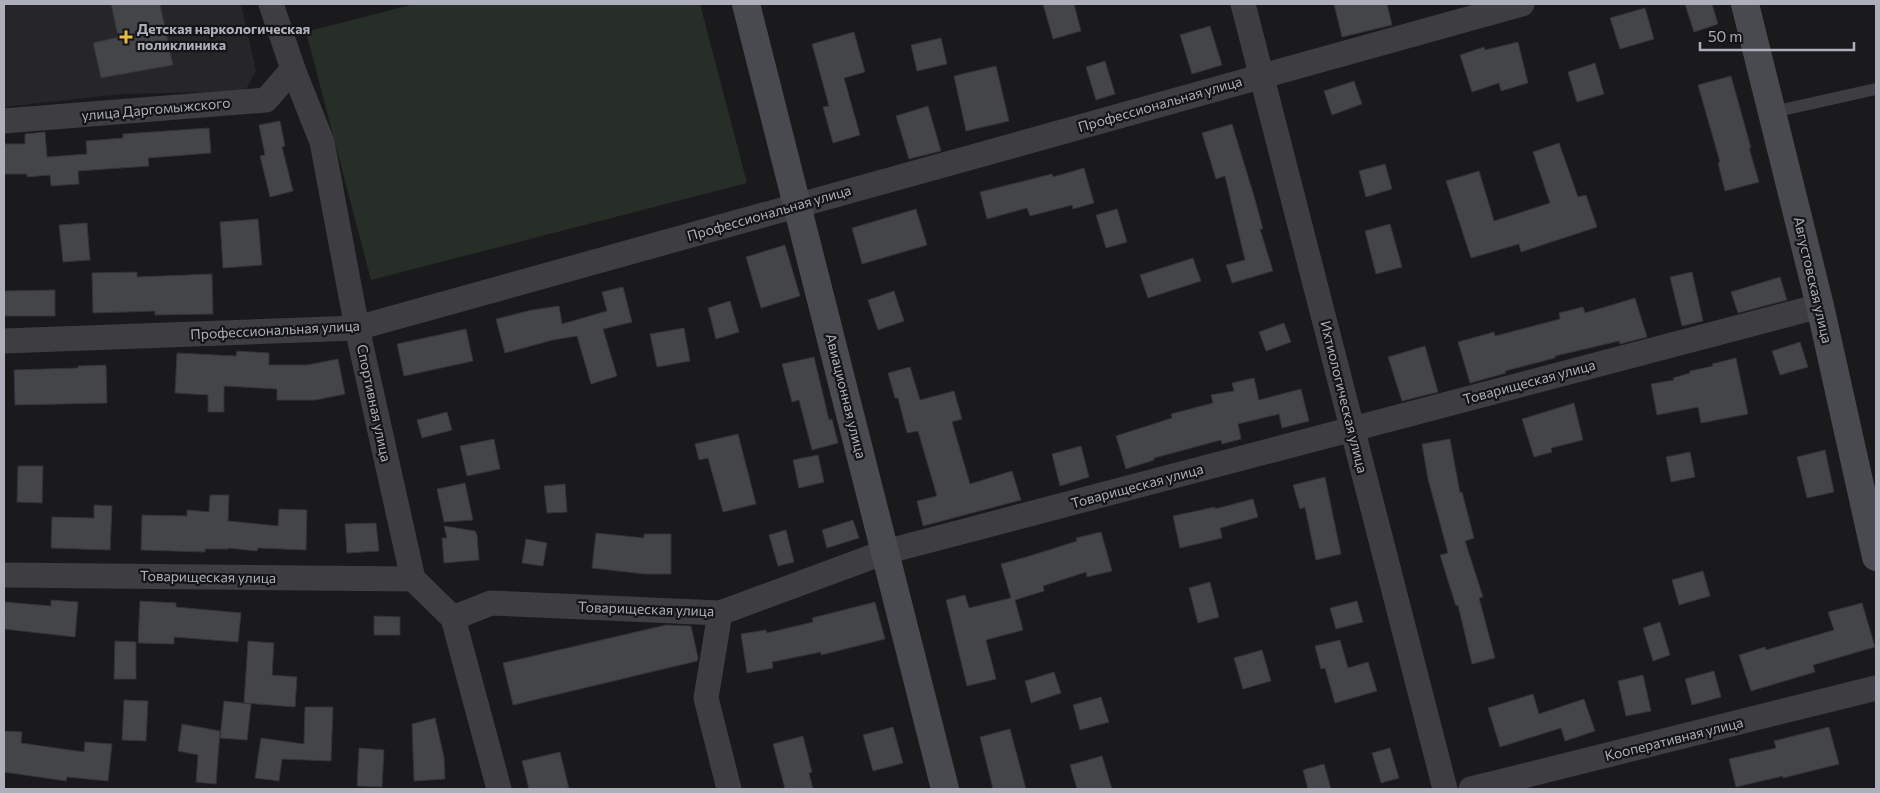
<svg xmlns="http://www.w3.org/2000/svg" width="1880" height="793" font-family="Commissioner,sans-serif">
<rect width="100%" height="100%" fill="#1a1a1c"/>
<polygon fill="#262628" points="4,4 241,4 256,71 245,91 122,94 4,107"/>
<polygon fill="#262e27" points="414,4 700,4 747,183 371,280 306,32"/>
<g fill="#444548" stroke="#343437">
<polygon points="111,4 160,4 173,65 101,78 93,43 118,37"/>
<polygon points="1043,4 1074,4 1081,31 1053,39"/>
<polygon points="1334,4 1387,4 1392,25 1342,37"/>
<polygon points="1685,4 1712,4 1718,24 1694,32"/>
<polygon points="1645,8 1654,39 1620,49 1610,18"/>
<polygon points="1210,26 1222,65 1192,74 1180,35"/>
<polygon points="854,32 865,72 844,78 860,135 833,143 823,107 829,106 812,44"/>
<polygon points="941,38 947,64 917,71 911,45"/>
<polygon points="1518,42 1528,83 1501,91 1499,83 1472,92 1460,55 1484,47 1485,50"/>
<polygon points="1105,61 1115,94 1096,100 1086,67"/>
<polygon points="1595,63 1604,94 1577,102 1568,72"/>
<polygon points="996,66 1009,121 966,131 954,76"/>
<polygon points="1731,76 1751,148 1749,148 1759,182 1725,191 1718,163 1720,162 1698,85"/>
<polygon points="1354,81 1362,104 1332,115 1324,91"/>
<polygon points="928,106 941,151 909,159 896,116"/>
<polygon points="280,121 285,146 282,147 293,191 270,197 260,156 265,155 259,125"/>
<polygon points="1232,124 1254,196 1263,229 1260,229 1273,271 1232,283 1226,265 1245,260 1225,176 1216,179 1202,133"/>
<polygon points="209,128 211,153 148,158 149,166 78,171 79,184 51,186 50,175 27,177 27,174 4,174 4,144 25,144 25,134 45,132 47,157 87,154 86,141 123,138 123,134"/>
<polygon points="1559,143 1578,197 1586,195 1597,227 1521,252 1519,244 1471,258 1446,181 1479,171 1494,221 1550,203 1533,152"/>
<polygon points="1385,164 1392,189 1366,197 1359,171"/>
<polygon points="1084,168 1094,203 1073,209 1072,205 1030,216 1027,208 987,219 980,192 1052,174 1053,177"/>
<polygon points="916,209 927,245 862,264 852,228"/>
<polygon points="1117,209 1127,242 1106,248 1096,215"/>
<polygon points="258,219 262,265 223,268 220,222"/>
<polygon points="87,223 90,260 63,262 59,225"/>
<polygon points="1390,224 1402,267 1376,274 1365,231"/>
<polygon points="785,245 800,296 761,308 746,257"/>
<polygon points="1193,258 1201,281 1148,298 1140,275"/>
<polygon points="137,272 137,277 212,274 213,314 155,315 155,311 93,313 92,273"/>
<polygon points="1692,272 1703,321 1682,326 1670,277"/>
<polygon points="1780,277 1787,300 1738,313 1731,292"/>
<polygon points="623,287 632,322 603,329 617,376 591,384 577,336 553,340 505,353 496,319 532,310 559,306 562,324 607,311 602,292"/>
<polygon points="55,290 55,316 4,316 4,291"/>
<polygon points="894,291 904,321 878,330 868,300"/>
<polygon points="1635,298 1647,337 1620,344 1619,341 1555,356 1555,358 1505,371 1506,373 1470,383 1458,342 1494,332 1495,336 1560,319 1559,313 1583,307 1585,313"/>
<polygon points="730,301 739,332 716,339 708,308"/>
<polygon points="1284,323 1291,342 1266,351 1259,332"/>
<polygon points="684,328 690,361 657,367 650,334"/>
<polygon points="466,329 473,361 404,376 397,344"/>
<polygon points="1800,342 1808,367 1780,375 1772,351"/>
<polygon points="1425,346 1438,392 1402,401 1388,357"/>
<polygon points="237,351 269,353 269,365 307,365 338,359 345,394 316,400 277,400 277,389 224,386 224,412 208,412 208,395 175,393 177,353 236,356"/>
<polygon points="814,357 829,420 832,419 838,443 812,450 799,400 792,402 782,364"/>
<polygon points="1736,358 1748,414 1701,423 1698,407 1657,415 1651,384 1674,380 1673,378 1690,373 1690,371 1713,366 1712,364"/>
<polygon points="106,365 107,403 15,405 14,370 78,368 78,366"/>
<polygon points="910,367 920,400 954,391 962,419 952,422 970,484 1012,471 1021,500 923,526 917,501 937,496 918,431 907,433 898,398 895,398 888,373"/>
<polygon points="1254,378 1259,400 1301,389 1309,421 1282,428 1279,414 1238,424 1241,439 1222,444 1221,440 1154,458 1154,460 1126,469 1116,436 1172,418 1171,414 1213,403 1211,395 1234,391 1232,383"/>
<polygon points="1574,403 1583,440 1551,448 1552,452 1534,457 1522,419"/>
<polygon points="447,412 452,430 422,438 417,420"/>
<polygon points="738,434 756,504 723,512 708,458 699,460 695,444"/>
<polygon points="494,439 500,469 467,476 460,446"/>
<polygon points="1450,439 1460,493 1462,492 1474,538 1465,541 1483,597 1479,598 1495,658 1472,664 1458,605 1456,606 1440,555 1448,553 1428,479 1422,444"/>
<polygon points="1081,446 1089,477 1060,486 1052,454"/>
<polygon points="1825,450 1834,492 1807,498 1797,457"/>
<polygon points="1690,452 1695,477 1671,482 1666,457"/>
<polygon points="818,455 824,482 799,488 793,460"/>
<polygon points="18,466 43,466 42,503 17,502"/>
<polygon points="1325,477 1341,554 1316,560 1305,507 1300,509 1293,485"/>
<polygon points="465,483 473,520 444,522 437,489"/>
<polygon points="565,484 567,512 547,513 544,486"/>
<polygon points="210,495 229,495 228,521 278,526 279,509 307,510 306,550 258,548 257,551 228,548 228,549 205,549 205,552 141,550 142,515 187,516 187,510 209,512"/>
<polygon points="1253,499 1258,517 1220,528 1222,538 1180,548 1173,516 1215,507 1215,509"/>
<polygon points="94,505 112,506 110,550 51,548 52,517 94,518"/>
<polygon points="853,520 859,538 827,548 822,530"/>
<polygon points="376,523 379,551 347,553 345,524"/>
<polygon points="444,526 475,531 477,535 479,560 444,563 442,538 447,538"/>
<polygon points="786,530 794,562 778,566 769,535"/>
<polygon points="1101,532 1112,571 1087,577 1086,572 1043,586 1044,591 1015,600 1023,630 986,640 996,679 967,686 946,600 965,595 969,608 1011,598 1001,564 1033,555 1077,541 1076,538"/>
<polygon points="596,533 644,538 644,534 671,534 671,574 644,574 592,568"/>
<polygon points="526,539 547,543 543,566 522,563"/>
<polygon points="1703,571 1710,596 1679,605 1672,580"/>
<polygon points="1210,582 1219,617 1198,623 1189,588"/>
<polygon points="51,600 78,602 75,637 4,629 5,602 51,606"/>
<polygon points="140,601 176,603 176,607 241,613 238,642 174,637 174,644 138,643"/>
<polygon points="1357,601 1363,622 1336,629 1330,608"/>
<polygon points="875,602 885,639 821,655 821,652 772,662 773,668 747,673 741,634 766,630 767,633 813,622 812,618"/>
<polygon points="1862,603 1875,647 1813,665 1815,672 1751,691 1739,655 1765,647 1766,650 1834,630 1828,612"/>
<polygon points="374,616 400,617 400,635 374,635"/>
<polygon points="1660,622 1670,655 1653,661 1643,628"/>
<polygon points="666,625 691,626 698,658 697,661 513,705 503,663"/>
<polygon points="1340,640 1348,668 1368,662 1377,691 1335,703 1325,668 1321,669 1315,646"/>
<polygon points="115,641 136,642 136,679 114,679"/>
<polygon points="248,641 274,643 272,675 297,677 295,707 244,703"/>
<polygon points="1262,650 1271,681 1243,689 1234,658"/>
<polygon points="1714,671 1721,697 1692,705 1685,679"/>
<polygon points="1054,672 1061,693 1031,703 1025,681"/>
<polygon points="1643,675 1651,711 1626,716 1618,681"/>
<polygon points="1533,694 1539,714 1584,699 1595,731 1565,741 1561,728 1500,747 1488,708"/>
<polygon points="1101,697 1109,722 1080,730 1073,705"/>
<polygon points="124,700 148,701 146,741 122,740"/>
<polygon points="224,701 251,704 247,740 220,738"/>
<polygon points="305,707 333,707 331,761 282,759 279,781 255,778 261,738 304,744"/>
<polygon points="435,718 444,757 445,779 414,781 412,724"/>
<polygon points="182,724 220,731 216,784 196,782 198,755 178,751"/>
<polygon points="893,727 903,763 873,771 863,735"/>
<polygon points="1829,727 1839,764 1783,778 1783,776 1736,787 1729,759 1776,748 1774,741"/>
<polygon points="1010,729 1026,789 993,789 980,737"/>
<polygon points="4,731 22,732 21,743 84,752 85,742 112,744 108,781 67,777 66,781 4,772"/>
<polygon points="803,736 812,772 809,773 813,789 785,789 773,744"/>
<polygon points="359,748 384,750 382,787 357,786"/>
<polygon points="1390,748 1399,778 1381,783 1372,753"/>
<polygon points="560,752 569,789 529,789 522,761"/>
<polygon points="1102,756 1112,789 1077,789 1070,765"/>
<polygon points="1324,764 1331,789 1308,789 1303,770"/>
</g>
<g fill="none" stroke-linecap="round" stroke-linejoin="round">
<polyline stroke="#3d3d42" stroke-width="12" points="1773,112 1876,89"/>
<g stroke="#3d3d42" stroke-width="25">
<polyline points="271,4 293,69 322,142 357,328 413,579 453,618 499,789"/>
<polyline points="1243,4 1445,789"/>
<polyline points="4,121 266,100 293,69"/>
<polyline points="4,341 357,328 1522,4"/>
<polyline points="4,575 413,579"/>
<polyline points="720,613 706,698 729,789"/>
<polyline points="453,618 491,603 720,613 885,552 1820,306"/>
<polyline points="1471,789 1876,688"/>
</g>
<g stroke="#494a50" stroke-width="28">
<polyline points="746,4 945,789"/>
<polyline points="1745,4 1820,306 1876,557"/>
</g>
</g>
<path fill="#e5bc48" stroke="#151517" stroke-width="2" d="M123.5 29.5h5v5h5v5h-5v5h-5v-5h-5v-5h5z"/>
<g text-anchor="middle" stroke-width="4.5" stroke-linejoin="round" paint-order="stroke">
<g font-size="14" font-weight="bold" fill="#adb0ba" stroke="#151517" text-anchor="start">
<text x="137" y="34">Детская наркологическая<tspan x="137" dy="16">поликлиника</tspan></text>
</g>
<g font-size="14" fill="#adb0ba" stroke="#151517">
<text transform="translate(1160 104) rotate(-16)" y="5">Профессиональная улица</text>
<text transform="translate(156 109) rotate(-5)" y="5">улица Даргомыжского</text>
<text transform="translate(769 213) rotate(-16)" y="5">Профессиональная улица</text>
<text transform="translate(1813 280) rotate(77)" y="5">Августовская улица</text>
<text transform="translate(275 330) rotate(-3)" y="5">Профессиональная улица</text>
<text transform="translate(1529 382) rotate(-15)" y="5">Товарищеская улица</text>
<text transform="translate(846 396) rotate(76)" y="5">Авиационная улица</text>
<text transform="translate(1344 397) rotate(76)" y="5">Ихтиологическая улица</text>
<text transform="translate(374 403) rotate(78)" y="5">Спортивная улица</text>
<text transform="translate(1137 486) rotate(-15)" y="5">Товарищеская улица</text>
<text transform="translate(208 577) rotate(1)" y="5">Товарищеская улица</text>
<text transform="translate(646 609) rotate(2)" y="5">Товарищеская улица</text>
<text transform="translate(1674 739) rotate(-14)" y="5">Кооперативная улица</text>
</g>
</g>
<rect width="1880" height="793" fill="none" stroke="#adb0ba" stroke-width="10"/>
<path d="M1700 42v8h154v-8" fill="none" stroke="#adb0ba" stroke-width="2.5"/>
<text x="1708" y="42" font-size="15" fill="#adb0ba" stroke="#151517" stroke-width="4" paint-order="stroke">50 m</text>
</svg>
